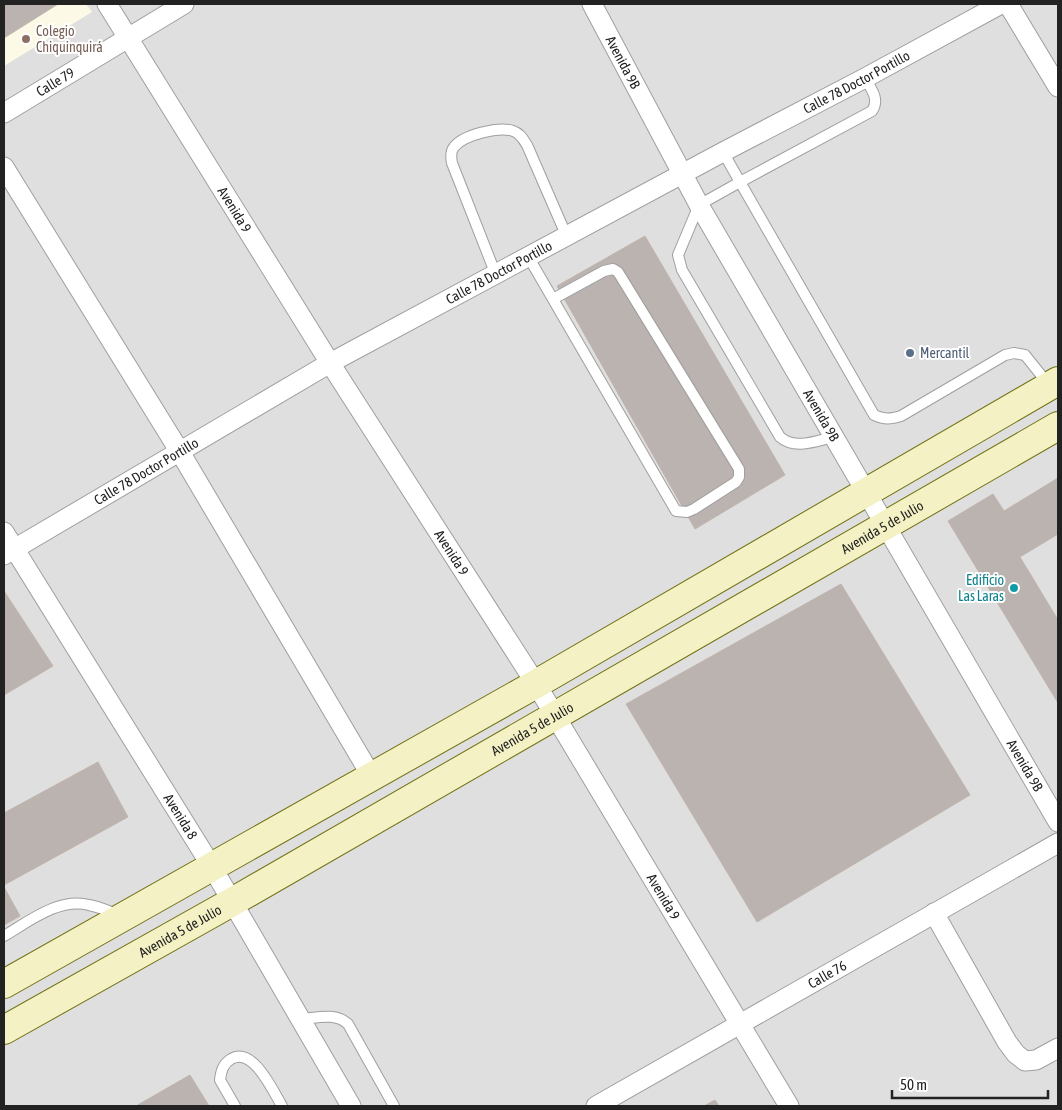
<svg xmlns="http://www.w3.org/2000/svg" width="1062" height="1110" font-family="'Asap Condensed',sans-serif">
<rect width="100%" height="100%" fill="#f1eeea"/>
<rect fill="#e0dfdf" x="4" y="4" width="1054" height="1102"/>
<polygon fill="#fcfae7" points="4,4 86,4 92,12 4,66"/>
<g fill="#bab3af" stroke="#c1b4ad">
<polygon points="4,4 58,4 4,38"/>
<polygon points="645,236 785,475 695,529 557,286"/>
<polygon points="1058,478 1058,534 1020,557 1058,620 1058,703 948,521 993,494 1004,511"/>
<polygon points="841,584 970,795 757,922 626,704"/>
<polygon points="4,591 53,666 4,695"/>
<polygon points="98,762 128,817 4,885 4,813"/>
<polygon points="4,887 20,916 4,925"/>
<polygon points="190,1075 209,1106 136,1106"/>
<polygon points="715,1100 719,1106 704,1106"/>
</g>
<g fill="none" stroke-linecap="round" stroke-linejoin="round">
<g stroke="#9f9f9f" stroke-width="12">
<g id="service">
<path d="M723,152L740,182L872,111C880,99 871,89 865,78"/>
<polyline points="529,258 676,511 687,512 694,509 736,482 739,477 739,469 618,272 613,269 604,271 553,299"/>
<path d="M496,275L452,163C451,158 450,152 454,147C463,135 499,126 513,131C520,133 523,139 527,145L567,237"/>
<path d="M833,437C816,441 795,450 780,437L682,270L678,255L699,205L740,182L874,415C885,420 891,419 901,416L1005,355L1014,353L1025,355L1049,385"/>
<path d="M4,936C28,922 59,897 89,905C99,907 109,911 118,915"/>
<path d="M300,1019C317,1018 335,1012 348,1024L394,1106"/>
<path d="M235,1106L220,1080C221,1071 223,1064 231,1059C253,1046 273,1091 282,1106"/>
</g>
</g>
<g stroke="#9f9f9f" stroke-width="21">
<g id="minor">
<path id="s1" d="M107,4L330,363L536,684L789,1106"/>
<path id="s2" d="M592,4L699,205L1058,822"/>
<polyline points="1008,4 1058,87"/>
<path id="s3" d="M4,113L184,4"/>
<polyline points="4,167 180,452 372,777"/>
<path id="s4" d="M4,532L212,867L351,1106"/>
<path id="s5" d="M4,555L330,363L723,152L865,78L1001,4"/>
<polyline points="934,913 1007,1042 1016,1054 1025,1061 1036,1060 1058,1048"/>
<path id="s6" d="M596,1106L1058,843"/>
</g>
</g>
<g stroke="#707111" stroke-width="30">
<g id="secondary">
<polyline points="4,984 536,684 1058,381"/>
<path id="s7" d="M4,1030L232,902L1058,426"/>
</g>
</g>
<use href="#service" stroke="#fff" stroke-width="10"/>
<use href="#minor" stroke="#fff" stroke-width="19"/>
<use href="#secondary" stroke="#f4f2c5" stroke-width="28"/>
</g>
<circle fill="#8d6e63" stroke="#fff" stroke-width="2" cx="26" cy="39" r="5"/>
<circle fill="#5c6f8a" stroke="#fff" stroke-width="2" cx="910" cy="353" r="5"/>
<circle fill="#0f9aa8" stroke="#fff" stroke-width="2" cx="1014" cy="588" r="5"/>
<g text-anchor="middle" stroke-width="4" stroke-linejoin="round" paint-order="stroke">
<g font-size="14" fill="#785e54" stroke="#fff" text-anchor="start">
<text x="36" y="36">Colegio<tspan x="36" dy="16">Chiquinquirá</tspan></text>
</g>
<g font-size="14" fill="#222" stroke="#fff">
<text dy="5" stroke="none"><textPath href="#s2" startOffset="66">Avenida 9B</textPath></text>
<text dy="5" stroke="none"><textPath href="#s3" startOffset="60">Calle 79</textPath></text>
<text dy="5" stroke="none"><textPath href="#s5" startOffset="975">Calle 78 Doctor Portillo</textPath></text>
<text dy="5" stroke="none"><textPath href="#s1" startOffset="242">Avenida 9</textPath></text>
<text dy="5" stroke="none"><textPath href="#s5" startOffset="570">Calle 78 Doctor Portillo</textPath></text>
<text dy="5" stroke="none"><textPath href="#s2" startOffset="471">Avenida 9B</textPath></text>
<text dy="5" stroke="none"><textPath href="#s5" startOffset="165">Calle 78 Doctor Portillo</textPath></text>
<text dy="5" stroke="none"><textPath href="#s7" startOffset="1012">Avenida 5 de Julio</textPath></text>
<text dy="5" stroke="none"><textPath href="#s1" startOffset="648">Avenida 9</textPath></text>
<text dy="5" stroke="none"><textPath href="#s7" startOffset="608">Avenida 5 de Julio</textPath></text>
<text dy="5" stroke="none"><textPath href="#s2" startOffset="876">Avenida 9B</textPath></text>
<text dy="5" stroke="none"><textPath href="#s4" startOffset="335">Avenida 8</textPath></text>
<text dy="5" stroke="none"><textPath href="#s1" startOffset="1052">Avenida 9</textPath></text>
<text dy="5" stroke="none"><textPath href="#s7" startOffset="202">Avenida 5 de Julio</textPath></text>
<text dy="5" stroke="none"><textPath href="#s6" startOffset="266">Calle 76</textPath></text>
</g>
<g font-size="14" fill="#4e5e75" stroke="#fff" text-anchor="start">
<text x="920" y="358">Mercantil</text>
</g>
<g font-size="14" fill="#0d838f" stroke="#fff" text-anchor="end">
<text x="1004" y="585">Edificio<tspan x="1004" dy="16">Las Laras</tspan></text>
</g>
</g>
<rect width="1062" height="1110" fill="none" stroke="#222222" stroke-width="10"/>
<path d="M892 1090v8h156v-8" fill="none" stroke="#222222" stroke-width="2.5"/>
<text x="900" y="1090" font-size="15" fill="#222222" stroke="#ffffff" stroke-width="4" paint-order="stroke">50 m</text>
</svg>
